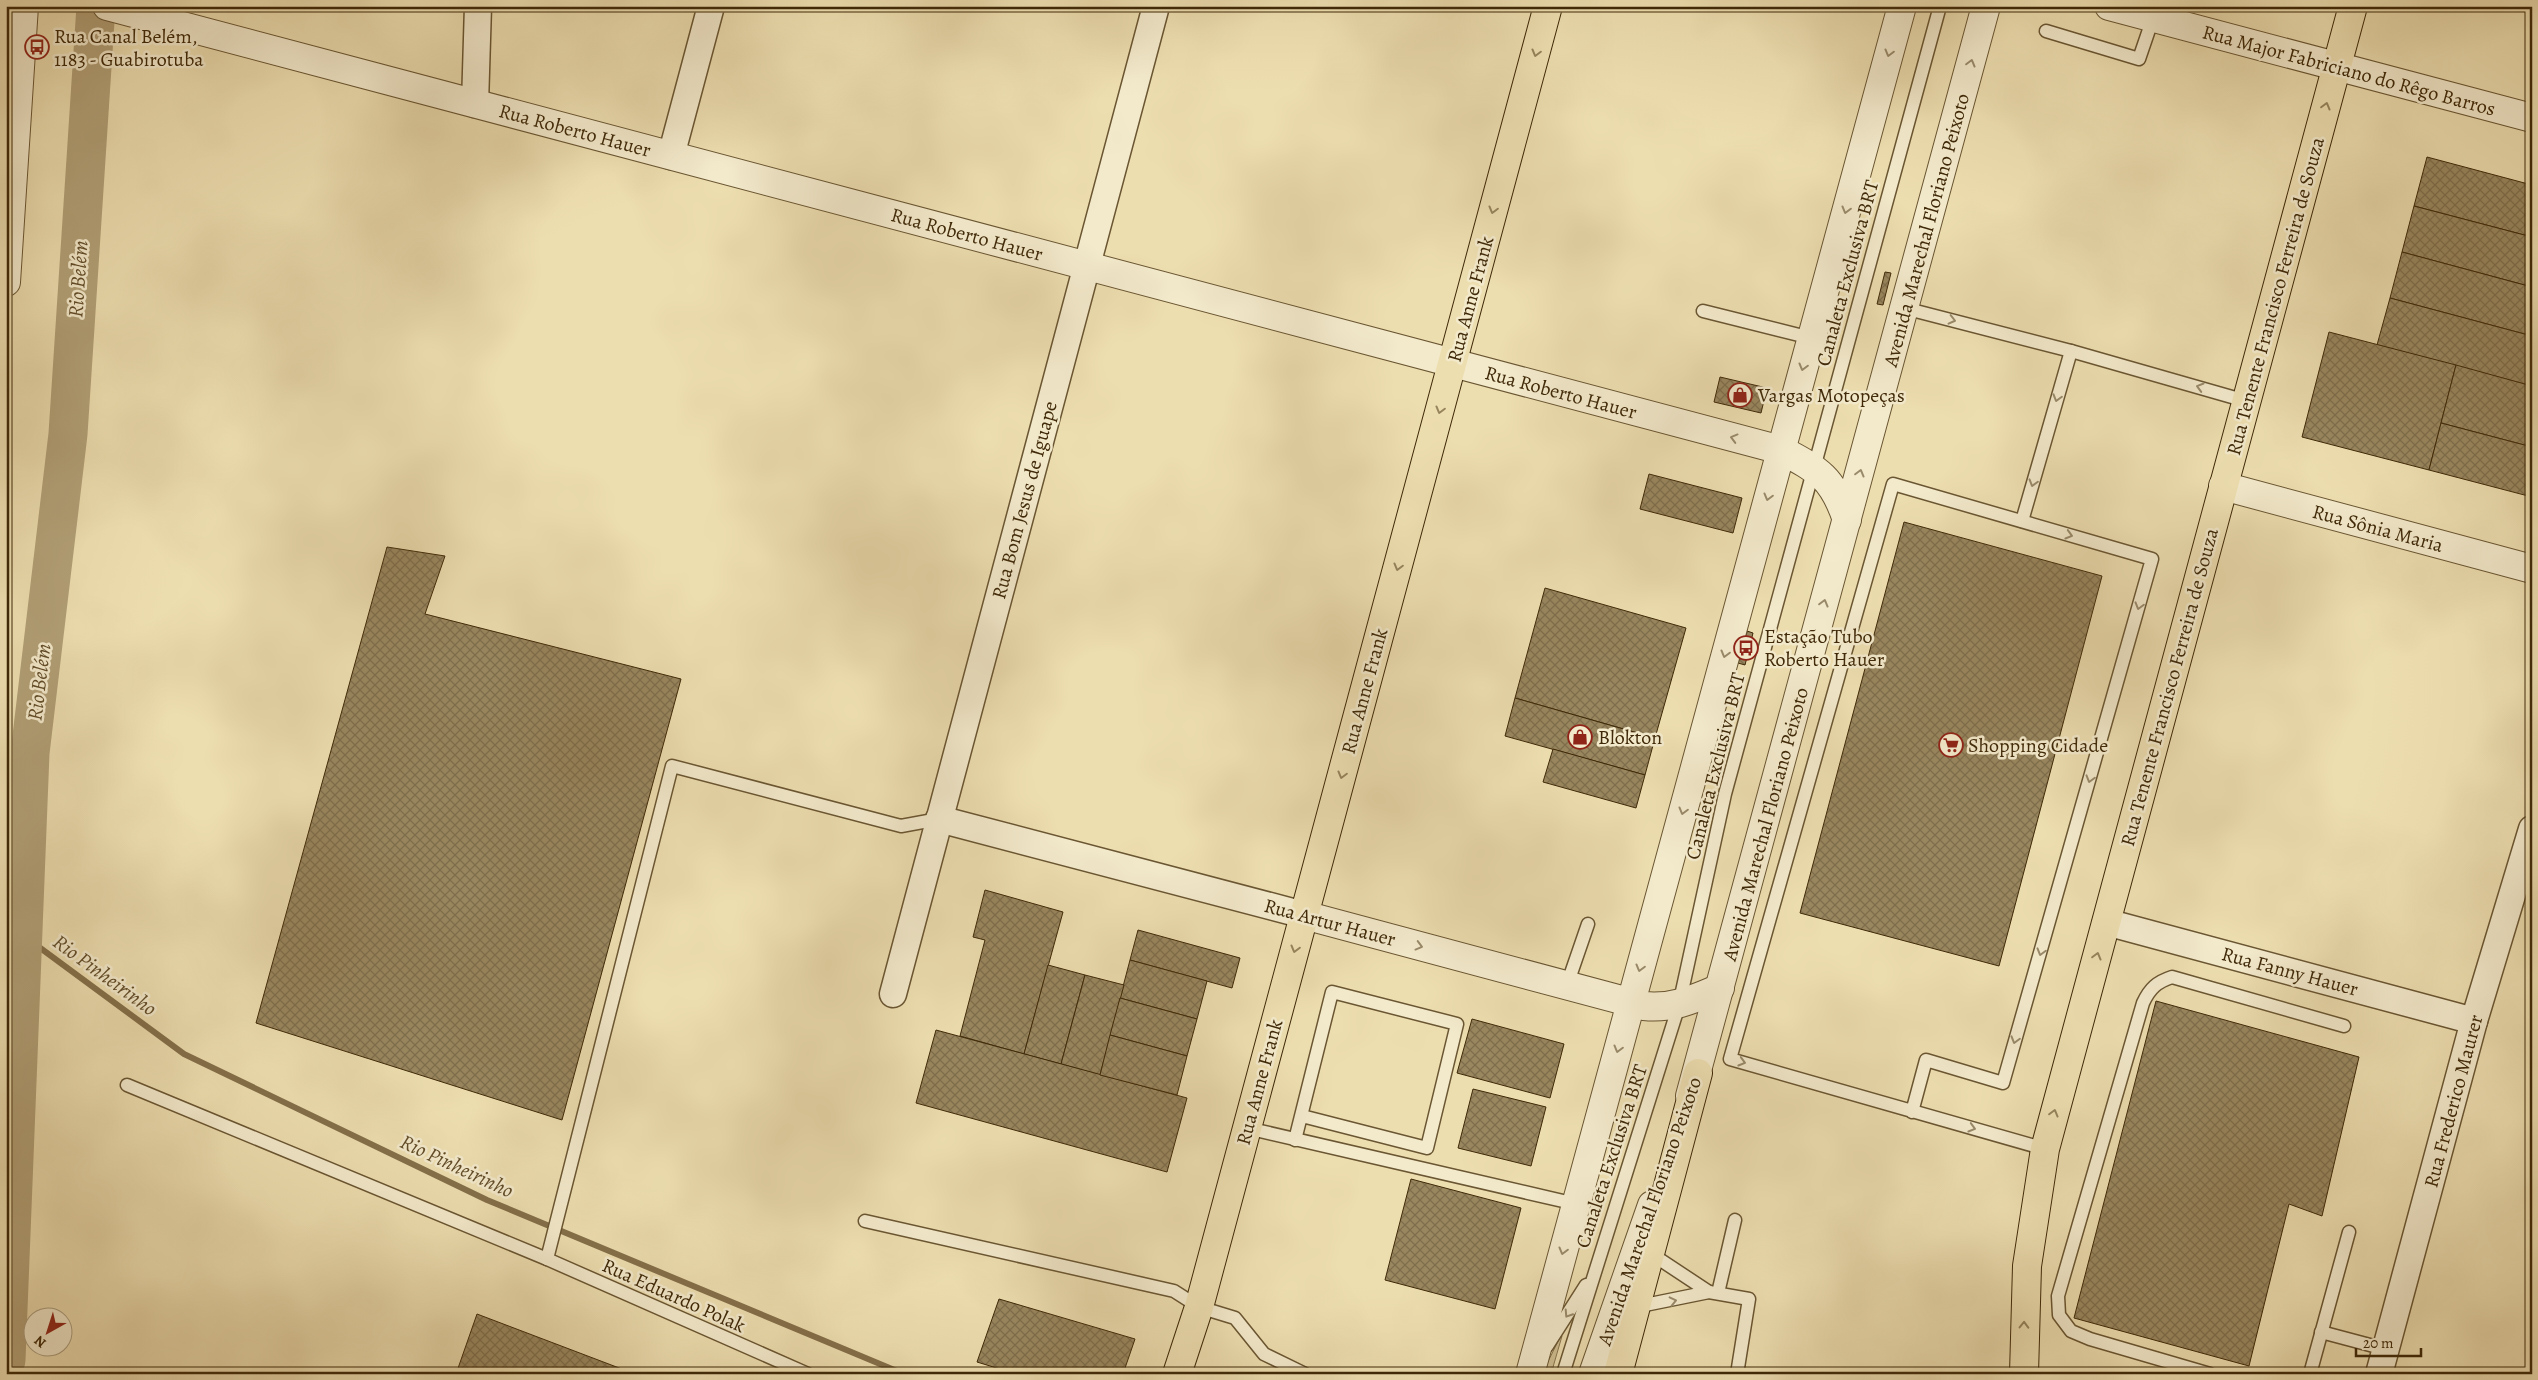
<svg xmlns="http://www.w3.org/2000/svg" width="2538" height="1380" font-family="Alegreya,serif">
<defs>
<pattern id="grass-tufts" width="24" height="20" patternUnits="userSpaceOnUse" patternTransform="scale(1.25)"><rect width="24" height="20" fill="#cfbf93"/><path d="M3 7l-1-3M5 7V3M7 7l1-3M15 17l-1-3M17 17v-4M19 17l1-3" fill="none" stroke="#b3a47d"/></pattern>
<pattern id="building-cross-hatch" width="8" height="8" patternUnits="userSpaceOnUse" patternTransform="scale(1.25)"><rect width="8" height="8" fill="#99875f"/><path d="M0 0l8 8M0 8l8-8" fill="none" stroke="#7e6e4c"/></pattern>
</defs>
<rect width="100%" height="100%" fill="#eddeb0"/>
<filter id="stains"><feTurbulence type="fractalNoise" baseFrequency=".004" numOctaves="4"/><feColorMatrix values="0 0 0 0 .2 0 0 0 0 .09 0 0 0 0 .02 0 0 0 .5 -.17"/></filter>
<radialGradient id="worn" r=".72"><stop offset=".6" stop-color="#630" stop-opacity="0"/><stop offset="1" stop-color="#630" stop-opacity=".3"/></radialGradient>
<polygon fill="url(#grass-tufts)" stroke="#87744e" points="1562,1336 1551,1374 1542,1374 1560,1337"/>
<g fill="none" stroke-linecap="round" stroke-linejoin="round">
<polyline stroke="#84704b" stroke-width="6" points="24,936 184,1054 487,1200 904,1374"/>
<polyline stroke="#b2a077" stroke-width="39" points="6,1360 30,753 68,434 96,6"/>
</g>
<g fill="url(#building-cross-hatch)" stroke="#3f2908">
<polygon points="2427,157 2532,185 2532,237 2414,206"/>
<polygon points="2414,206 2532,237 2532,287 2402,252"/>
<polygon points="2402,252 2532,287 2532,336 2390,298"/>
<polygon points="1885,272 1891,273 1883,305 1877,304"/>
<polygon points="2390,298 2532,336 2532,386 2377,345"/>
<polygon points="2329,332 2456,365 2429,470 2302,437"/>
<polygon points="2456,365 2532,386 2532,447 2441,423"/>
<polygon points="1720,377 1767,388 1761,413 1714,402"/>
<polygon points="2441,423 2532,447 2532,497 2429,470"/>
<polygon points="1649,474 1742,498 1733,533 1640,509"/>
<polygon points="1904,522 2102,576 1999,966 1800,913"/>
<polygon points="387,547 445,556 425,614 681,679 562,1120 256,1023"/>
<polygon points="1545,588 1686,628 1655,738 1515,698"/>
<polygon points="1747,631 1753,633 1745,665 1738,663"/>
<polygon points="1515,698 1655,738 1645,775 1505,736"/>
<polygon points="1553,749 1645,775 1636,808 1543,782"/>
<polygon points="985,890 1063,912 1024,1054 960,1036 985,940 973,937"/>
<polygon points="1138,930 1240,958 1232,988 1130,960"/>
<polygon points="1130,960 1207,981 1197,1019 1120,998"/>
<polygon points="1048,965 1085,975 1061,1064 1024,1054"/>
<polygon points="1085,975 1124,985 1100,1075 1061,1064"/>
<polygon points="1120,998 1197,1019 1187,1056 1110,1035"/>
<polygon points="2156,1001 2359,1057 2322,1216 2289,1204 2249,1366 2074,1318"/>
<polygon points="1472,1019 1564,1044 1550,1098 1457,1073"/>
<polygon points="936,1030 1187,1098 1167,1172 916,1103"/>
<polygon points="1110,1035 1187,1056 1177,1095 1100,1075"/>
<polygon points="1473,1089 1546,1107 1531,1166 1458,1148"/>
<polygon points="1411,1179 1521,1208 1495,1309 1385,1280"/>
<polygon points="999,1299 1135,1339 1123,1374 1016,1374 977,1362"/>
<polygon points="477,1314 635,1374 456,1374"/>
</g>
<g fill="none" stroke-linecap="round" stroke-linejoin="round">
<g stroke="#6a5632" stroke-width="15">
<g id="service">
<polyline points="2046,31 2139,59 2153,18"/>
<polyline points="1904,308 2071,351 2246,401"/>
<polyline points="1703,311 1811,338"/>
<polyline points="2022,521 2071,351"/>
<polyline points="1567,985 1588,924"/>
<polyline points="127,1085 547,1259"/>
<polyline points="1912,1112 1926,1060 2003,1083 2152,559 1893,484 1730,1059 2045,1149"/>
<polyline points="1247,1128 1576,1204"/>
<polyline points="1295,1140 1332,992 1457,1024 1427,1148 1302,1116"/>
<polyline points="865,1221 1174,1291 1199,1307 1235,1318 1264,1354 1305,1374"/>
<polyline points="1650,1253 1709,1292"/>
<polyline points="1718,1293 1735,1220"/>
<polyline points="1635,1307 1709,1292 1749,1299 1737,1374"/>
<polyline points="2321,1332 2385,1349"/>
<polyline points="1547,1346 1586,1285"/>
<polyline points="808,1374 547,1259 672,766 901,826 939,819"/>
<polyline points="1563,1374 1679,1005 1725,794 1940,6"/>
<path d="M2210,1374L2090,1339L2071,1331L2059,1315L2058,1296L2143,1003C2150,988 2157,982 2172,977L2344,1026"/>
<polyline points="2310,1374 2349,1232"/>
</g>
</g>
<g stroke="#6a5632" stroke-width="29">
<g id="minor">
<polyline points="475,104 478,6"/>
<polyline points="671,156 711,6"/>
<polyline points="939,819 1304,915"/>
<polyline points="2106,922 2474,1021"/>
<polyline points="893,994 1156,6"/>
<polyline points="2379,1374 2474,1021 2532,829"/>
</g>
</g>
<g stroke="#6a5632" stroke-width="30">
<g id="tertiary">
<path d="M107,6L1781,450C1819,470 1833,478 1847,520"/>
<polyline points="2109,6 2532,118"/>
<polyline points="6,282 24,6"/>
<polyline points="2223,486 2532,569"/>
<path d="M1304,915L1644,1006C1673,1009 1694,999 1720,988"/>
<polyline points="1690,1096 1986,6"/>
<polyline points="1530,1374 1902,6"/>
<polyline points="1593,1374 1652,1205"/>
</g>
</g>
<g stroke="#3f2908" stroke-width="30">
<g id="primary">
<polyline points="1177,1374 1199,1307 1548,6"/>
<polyline points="2024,1374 2027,1266 2045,1149 2353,6"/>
</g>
</g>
<g stroke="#3f2908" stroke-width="30">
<polyline id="trunk" points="1618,1374 1698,1073"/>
</g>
<use href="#service" stroke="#f3eacc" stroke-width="12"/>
<use href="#minor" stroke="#f3eacc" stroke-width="26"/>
<use href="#tertiary" stroke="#f3eacc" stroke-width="28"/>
<use href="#primary" stroke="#eddeb0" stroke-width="28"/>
<use href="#trunk" stroke="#eddeb0" stroke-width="28"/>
</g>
<defs><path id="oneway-chevron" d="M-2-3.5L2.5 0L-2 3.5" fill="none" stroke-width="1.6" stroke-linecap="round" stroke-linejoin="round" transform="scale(1.25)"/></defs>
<g stroke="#96845c">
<use href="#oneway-chevron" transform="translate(1536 53) rotate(105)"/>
<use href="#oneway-chevron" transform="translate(2326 106) rotate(-75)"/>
<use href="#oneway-chevron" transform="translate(1493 210) rotate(105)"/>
<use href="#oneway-chevron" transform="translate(1440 410) rotate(105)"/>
<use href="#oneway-chevron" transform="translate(1398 567) rotate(105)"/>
<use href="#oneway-chevron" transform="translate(1342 775) rotate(105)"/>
<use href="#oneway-chevron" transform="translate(1295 949) rotate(105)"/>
<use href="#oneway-chevron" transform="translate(2097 956) rotate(-75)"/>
<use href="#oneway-chevron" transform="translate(2054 1113) rotate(-75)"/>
<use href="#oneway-chevron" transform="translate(2024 1325) rotate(-89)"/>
</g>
<g stroke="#998a6a">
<use href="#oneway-chevron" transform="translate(1889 53) rotate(105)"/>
<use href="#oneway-chevron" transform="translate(1971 63) rotate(-75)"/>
<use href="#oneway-chevron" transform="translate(1846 210) rotate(105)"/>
<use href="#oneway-chevron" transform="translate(1952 320) rotate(14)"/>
<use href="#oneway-chevron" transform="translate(1803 367) rotate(105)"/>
<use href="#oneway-chevron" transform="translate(2200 387) rotate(-164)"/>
<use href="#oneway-chevron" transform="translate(2057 398) rotate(106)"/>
<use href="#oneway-chevron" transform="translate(1734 438) rotate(-165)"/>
<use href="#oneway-chevron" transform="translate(1860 473) rotate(-75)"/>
<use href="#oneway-chevron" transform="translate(2033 483) rotate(106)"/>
<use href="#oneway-chevron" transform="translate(1768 497) rotate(105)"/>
<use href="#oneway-chevron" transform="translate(2069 535) rotate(16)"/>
<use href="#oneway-chevron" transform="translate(1824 603) rotate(-75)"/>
<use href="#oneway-chevron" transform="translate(2139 606) rotate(106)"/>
<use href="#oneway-chevron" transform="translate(1725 654) rotate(105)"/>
<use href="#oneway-chevron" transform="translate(2090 779) rotate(106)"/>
<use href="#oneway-chevron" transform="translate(1683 811) rotate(105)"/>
<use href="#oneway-chevron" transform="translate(1419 946) rotate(15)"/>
<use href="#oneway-chevron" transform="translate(2041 952) rotate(106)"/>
<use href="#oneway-chevron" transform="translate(1640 968) rotate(105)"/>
<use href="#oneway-chevron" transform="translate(2015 1040) rotate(106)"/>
<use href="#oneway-chevron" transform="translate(1618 1049) rotate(105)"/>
<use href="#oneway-chevron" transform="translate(1742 1062) rotate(16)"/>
<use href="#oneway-chevron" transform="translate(1972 1128) rotate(16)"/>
<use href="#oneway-chevron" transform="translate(1563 1251) rotate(105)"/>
<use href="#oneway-chevron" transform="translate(1673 1301) rotate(-13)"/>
<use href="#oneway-chevron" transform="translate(1568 1314) rotate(123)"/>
</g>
<defs>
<g id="bus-ring" transform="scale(1.25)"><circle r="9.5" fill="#f3eacc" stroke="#8f2418" stroke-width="1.5"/><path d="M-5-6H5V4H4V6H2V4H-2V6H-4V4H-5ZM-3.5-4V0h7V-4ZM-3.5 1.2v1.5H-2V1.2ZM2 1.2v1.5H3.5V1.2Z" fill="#8f2418"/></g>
<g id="shop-ring" transform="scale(1.25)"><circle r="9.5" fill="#f3eacc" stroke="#8f2418" stroke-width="1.5"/><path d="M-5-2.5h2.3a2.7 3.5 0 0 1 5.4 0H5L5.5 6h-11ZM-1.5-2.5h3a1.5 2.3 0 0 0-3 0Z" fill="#8f2418"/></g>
<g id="supermarket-ring" transform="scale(1.25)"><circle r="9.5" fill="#f3eacc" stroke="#8f2418" stroke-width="1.5"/><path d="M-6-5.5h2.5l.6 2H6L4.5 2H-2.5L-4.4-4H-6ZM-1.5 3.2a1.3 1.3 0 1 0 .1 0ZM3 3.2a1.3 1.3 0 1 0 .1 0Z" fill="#8f2418"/></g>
</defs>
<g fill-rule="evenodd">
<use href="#bus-ring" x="37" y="47"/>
<use href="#shop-ring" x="1740" y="395"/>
<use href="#bus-ring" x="1746" y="648"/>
<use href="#shop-ring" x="1580" y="737"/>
<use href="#supermarket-ring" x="1951" y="745"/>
</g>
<g text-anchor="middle" stroke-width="5" stroke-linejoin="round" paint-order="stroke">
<g font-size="20" fill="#3f2908" stroke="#f3eacc" text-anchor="start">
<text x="54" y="43">Rua Canal Belém,<tspan x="54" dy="23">1183 - Guabirotuba</tspan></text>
<text x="1758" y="402">Vargas Motopeças</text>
<text x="1764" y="643">Estação Tubo<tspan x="1764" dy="23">Roberto Hauer</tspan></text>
<text x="1598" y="744">Blokton</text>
<text x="1968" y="752">Shopping Cidade</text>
</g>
<g font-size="20" fill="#3f2908" stroke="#f3eacc">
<text transform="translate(2349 70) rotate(15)" y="7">Rua Major Fabriciano do Rêgo Barros</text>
<text transform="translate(575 130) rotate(15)" y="7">Rua Roberto Hauer</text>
<text transform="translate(1926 230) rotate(-75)" y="7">Avenida Marechal Floriano Peixoto</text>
<text transform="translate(967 234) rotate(15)" y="7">Rua Roberto Hauer</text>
<text transform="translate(1847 273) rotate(-75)" y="7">Canaleta Exclusiva BRT</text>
<text transform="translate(2275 296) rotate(-75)" y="7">Rua Tenente Francisco Ferreira de Souza</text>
<text transform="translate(1470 299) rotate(-75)" y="7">Rua Anne Frank</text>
<text transform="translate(1561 392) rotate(15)" y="7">Rua Roberto Hauer</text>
<text transform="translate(1024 500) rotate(-75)" y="7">Rua Bom Jesus de Iguape</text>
<text transform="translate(2378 528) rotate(15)" y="7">Rua Sônia Maria</text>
<text transform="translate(2169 687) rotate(-75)" y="7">Rua Tenente Francisco Ferreira de Souza</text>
<text transform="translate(1364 691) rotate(-75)" y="7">Rua Anne Frank</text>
<text transform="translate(1715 766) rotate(-76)" y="7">Canaleta Exclusiva BRT</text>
<text transform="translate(1765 824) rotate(-75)" y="7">Avenida Marechal Floriano Peixoto</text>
<text transform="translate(1330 922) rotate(15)" y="7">Rua Artur Hauer</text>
<text transform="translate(2290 971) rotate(15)" y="7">Rua Fanny Hauer</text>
<text transform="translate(1259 1082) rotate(-75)" y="7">Rua Anne Frank</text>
<text transform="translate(2453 1101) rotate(-75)" y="7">Rua Frederico Maurer</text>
<text transform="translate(1611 1156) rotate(-72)" y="7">Canaleta Exclusiva BRT</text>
<text transform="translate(1649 1211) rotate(-71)" y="7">Avenida Marechal Floriano Peixoto</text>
<text transform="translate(674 1295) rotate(24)" y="7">Rua Eduardo Polak</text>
</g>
<g font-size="21" font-style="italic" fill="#624d29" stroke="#f3eacc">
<text transform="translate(78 279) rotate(-86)" y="7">Rio Belém</text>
<text transform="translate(39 682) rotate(-83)" y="7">Rio Belém</text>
<text transform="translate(105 975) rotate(36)" y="7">Rio Pinheirinho</text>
<text transform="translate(457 1166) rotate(25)" y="7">Rio Pinheirinho</text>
</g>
</g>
<rect width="2538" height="1380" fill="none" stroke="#eddeb0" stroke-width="25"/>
<rect x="8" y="8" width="2523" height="1365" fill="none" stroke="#3f2908" stroke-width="2.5"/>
<rect x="12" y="12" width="2513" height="1355" fill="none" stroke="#3f2908"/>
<g transform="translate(48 1332) rotate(219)"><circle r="24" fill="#f3eacc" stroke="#ab9d7e"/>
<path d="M0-4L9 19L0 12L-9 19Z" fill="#8f2418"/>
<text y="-8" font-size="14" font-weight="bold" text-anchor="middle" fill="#3f2908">N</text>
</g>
<path d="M2356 1348v8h65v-8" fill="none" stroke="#3f2908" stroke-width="2.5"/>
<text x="2363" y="1348" font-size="15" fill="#3f2908" stroke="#f3eacc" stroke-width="4" paint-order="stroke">20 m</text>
<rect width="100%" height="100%" filter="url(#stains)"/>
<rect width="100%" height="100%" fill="url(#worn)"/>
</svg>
